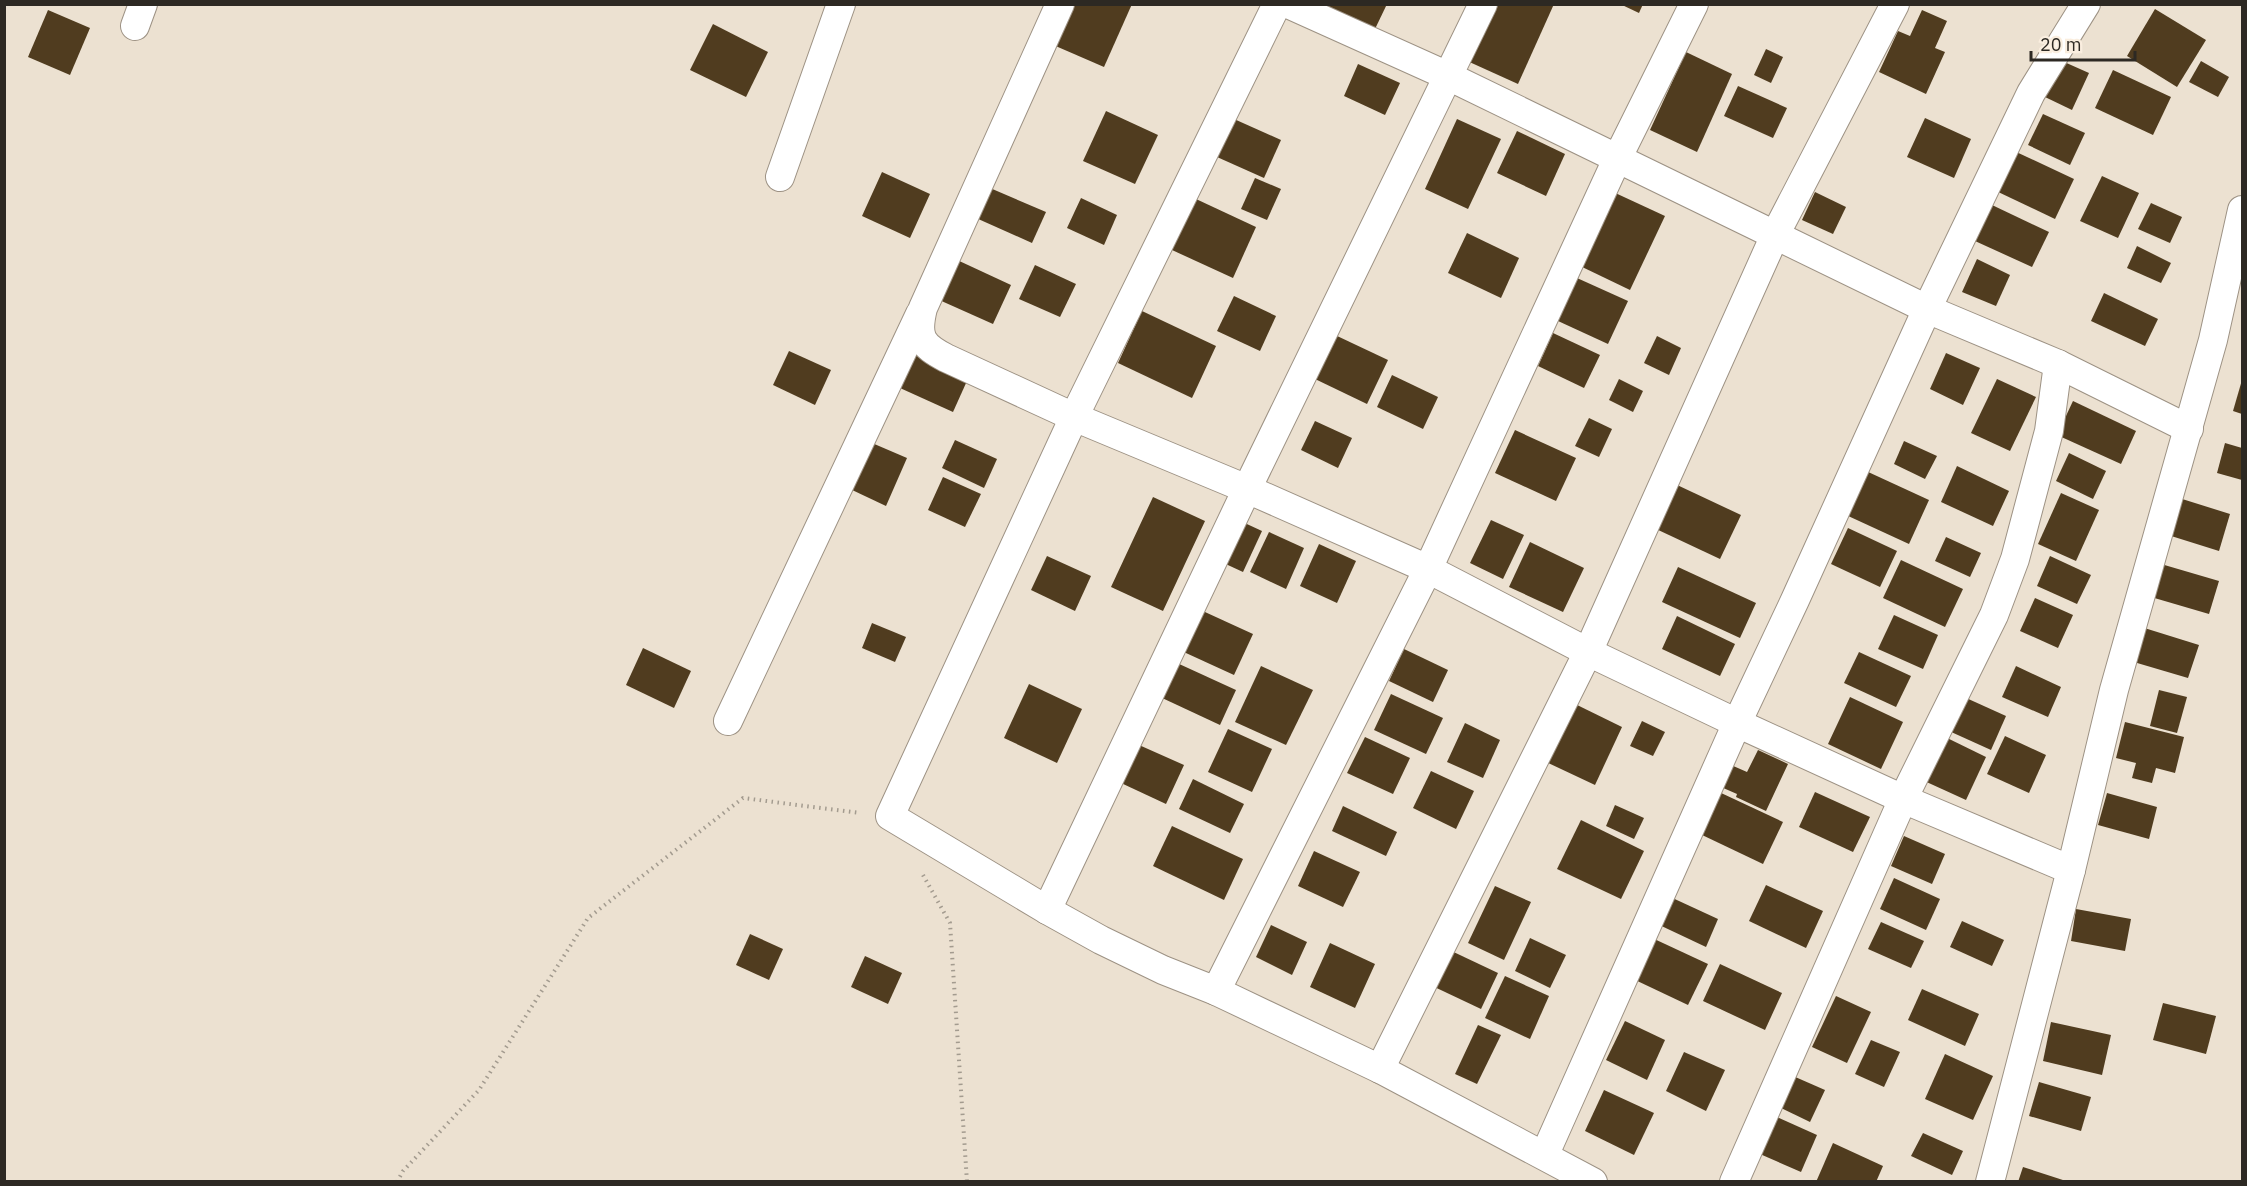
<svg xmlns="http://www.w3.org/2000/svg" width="2247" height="1186" font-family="'IBM Plex Sans',sans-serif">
<rect width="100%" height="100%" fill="#ece1d1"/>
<g fill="#503c1f">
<polygon points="1069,4 1132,4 1104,67 1051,44"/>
<polygon points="1321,4 1387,4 1375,29"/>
<polygon points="1491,4 1554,4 1518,84 1465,60"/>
<polygon points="1620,4 1643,4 1639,13"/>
<polygon points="2155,9 2206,40 2177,87 2127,56"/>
<polygon points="48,10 90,28 70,75 28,57"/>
<polygon points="1922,10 1947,21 1935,48 1945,52 1926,94 1879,72 1898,31 1910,36"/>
<polygon points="713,24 768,52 746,97 690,70"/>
<polygon points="1766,49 1783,57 1771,83 1754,75"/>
<polygon points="1686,52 1732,74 1697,152 1650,130"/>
<polygon points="2062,61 2089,73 2072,110 2045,97"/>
<polygon points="2201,61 2229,77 2218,97 2189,82"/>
<polygon points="1358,64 1400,83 1385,115 1344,96"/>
<polygon points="2113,70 2171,97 2153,135 2095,108"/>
<polygon points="1738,86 1787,108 1773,138 1724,116"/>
<polygon points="1106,111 1158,135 1135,184 1083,161"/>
<polygon points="2043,114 2085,133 2070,165 2028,145"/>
<polygon points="1925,118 1971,139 1954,178 1907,157"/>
<polygon points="1234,119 1281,140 1264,178 1217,157"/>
<polygon points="1457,119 1501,139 1468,209 1425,189"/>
<polygon points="1517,131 1565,154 1546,196 1497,173"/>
<polygon points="2012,150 2074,179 2055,219 1994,190"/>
<polygon points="882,172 930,194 910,238 862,216"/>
<polygon points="2102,176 2139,193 2118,238 2080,221"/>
<polygon points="1255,178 1281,189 1267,220 1241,209"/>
<polygon points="990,188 1046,212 1032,243 976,218"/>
<polygon points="1611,191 1665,216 1630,290 1578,265"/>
<polygon points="1815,192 1846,207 1833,234 1802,220"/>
<polygon points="1081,198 1117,215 1104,245 1067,228"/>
<polygon points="1196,199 1256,227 1233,278 1172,250"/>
<polygon points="2151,203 2182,217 2170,243 2138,229"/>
<polygon points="1992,205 2049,232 2032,267 1975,241"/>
<polygon points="1467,233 1519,258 1501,298 1448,273"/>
<polygon points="2137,246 2171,263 2161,283 2127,268"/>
<polygon points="955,259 1011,285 993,324 937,299"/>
<polygon points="1977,259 2010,275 1996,306 1962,292"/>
<polygon points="1035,265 1076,284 1060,317 1019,299"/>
<polygon points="1577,278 1628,301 1608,344 1558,321"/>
<polygon points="2104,293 2158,319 2145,346 2091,321"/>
<polygon points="1234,296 1276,316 1260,351 1217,331"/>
<polygon points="1142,311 1216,346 1192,398 1118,363"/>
<polygon points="1553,333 1600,355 1584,388 1538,366"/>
<polygon points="1335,335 1388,360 1367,404 1315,379"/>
<polygon points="1657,336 1681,348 1669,375 1644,363"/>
<polygon points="919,348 971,372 953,412 900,388"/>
<polygon points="789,351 831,370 815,405 773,385"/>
<polygon points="1946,353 1980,368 1963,405 1930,389"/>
<polygon points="1392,375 1438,397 1423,429 1377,407"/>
<polygon points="1619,379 1643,391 1633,412 1609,400"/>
<polygon points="1997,379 2036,397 2010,451 1971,433"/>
<polygon points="2242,380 2242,414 2233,411"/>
<polygon points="2073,401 2136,431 2121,464 2057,435"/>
<polygon points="1589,418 1612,429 1599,457 1575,446"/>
<polygon points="1315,421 1352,438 1338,468 1301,450"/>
<polygon points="1515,430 1576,458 1556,501 1495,473"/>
<polygon points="955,440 997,459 984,488 942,468"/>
<polygon points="1904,441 1937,456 1925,479 1894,464"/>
<polygon points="872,443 907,458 886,506 850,489"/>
<polygon points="2225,443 2242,448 2242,480 2217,473"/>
<polygon points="2069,453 2106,471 2093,499 2056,481"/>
<polygon points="1957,466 2009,491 1993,526 1941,502"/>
<polygon points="1866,471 1929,500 1909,544 1846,515"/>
<polygon points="943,477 981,494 965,527 928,510"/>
<polygon points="1675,484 1741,515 1720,559 1654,528"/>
<polygon points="2061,493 2099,510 2076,561 2038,544"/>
<polygon points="1153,497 1205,521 1163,611 1111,587"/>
<polygon points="2179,498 2230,514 2219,551 2168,535"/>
<polygon points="1236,519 1262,531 1243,572 1217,560"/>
<polygon points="1491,520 1524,535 1503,579 1470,563"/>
<polygon points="1848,528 1897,551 1880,587 1831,564"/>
<polygon points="1269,532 1304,548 1286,589 1250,572"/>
<polygon points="1946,537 1981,553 1970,577 1935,561"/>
<polygon points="1530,542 1584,568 1563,612 1509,587"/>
<polygon points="1319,544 1356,561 1337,603 1300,586"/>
<polygon points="1047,556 1091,576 1075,611 1031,590"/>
<polygon points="2050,556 2091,575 2077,604 2037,586"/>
<polygon points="1901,560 1963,589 1945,627 1883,598"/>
<polygon points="2161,564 2219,581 2209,614 2151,597"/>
<polygon points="1678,567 1756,603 1740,638 1662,602"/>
<polygon points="2035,598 2073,615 2058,648 2020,631"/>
<polygon points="1194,607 1253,634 1234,675 1175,648"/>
<polygon points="1894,615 1938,635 1923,669 1878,649"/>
<polygon points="1677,616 1735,644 1720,676 1662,649"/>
<polygon points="872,623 906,637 895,662 862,648"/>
<polygon points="2138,626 2199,645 2188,678 2127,660"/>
<polygon points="643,648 691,671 674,708 626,685"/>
<polygon points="1404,649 1448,670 1433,702 1389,681"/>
<polygon points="1859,652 1911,676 1896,707 1844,683"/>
<polygon points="1177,663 1236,690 1220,725 1160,697"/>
<polygon points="1261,666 1313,690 1286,745 1235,722"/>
<polygon points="2016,666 2061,687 2048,717 2002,697"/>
<polygon points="1029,684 1082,709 1057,763 1004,738"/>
<polygon points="2159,690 2187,697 2177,733 2150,726"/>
<polygon points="1391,694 1443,718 1426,754 1374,730"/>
<polygon points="1850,697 1903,722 1881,769 1828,744"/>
<polygon points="1964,697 2006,716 1991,750 1949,731"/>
<polygon points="1571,702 1622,727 1595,785 1544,761"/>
<polygon points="1642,721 1665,732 1653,756 1630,746"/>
<polygon points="2125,722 2184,737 2175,773 2156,768 2152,783 2132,778 2136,763 2116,758"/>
<polygon points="1465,723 1500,740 1483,778 1447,762"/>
<polygon points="1228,729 1272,749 1252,792 1208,772"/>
<polygon points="1941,735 1986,757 1966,800 1920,779"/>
<polygon points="2005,736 2046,755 2029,793 1987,774"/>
<polygon points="1365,737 1410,758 1393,794 1347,773"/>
<polygon points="1139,745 1184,765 1166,804 1121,783"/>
<polygon points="1758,750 1788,764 1766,811 1736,797 1737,794 1721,787 1731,765 1747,772"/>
<polygon points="1431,771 1474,791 1456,829 1413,808"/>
<polygon points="1193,779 1244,804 1230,833 1179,809"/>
<polygon points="1719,792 1783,822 1763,864 1700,834"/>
<polygon points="1815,792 1870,817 1853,852 1799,827"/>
<polygon points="2107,793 2157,807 2149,839 2098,825"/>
<polygon points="1615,805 1644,818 1634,839 1606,826"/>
<polygon points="1343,806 1397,832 1386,856 1332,831"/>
<polygon points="1581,820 1644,851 1621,899 1557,869"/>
<polygon points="1172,826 1243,859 1224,900 1153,866"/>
<polygon points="1904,836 1945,854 1932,884 1891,866"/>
<polygon points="1314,851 1360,872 1343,907 1298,886"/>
<polygon points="1894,878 1940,899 1926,930 1880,909"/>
<polygon points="1766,885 1823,911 1806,948 1749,921"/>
<polygon points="1495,886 1531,902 1504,960 1468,943"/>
<polygon points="1666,895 1718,919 1706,947 1653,922"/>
<polygon points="2076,909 2131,919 2125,951 2071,941"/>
<polygon points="1962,921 2004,940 1992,966 1950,947"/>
<polygon points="1881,922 1924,941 1911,968 1868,949"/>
<polygon points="1271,925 1307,942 1292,975 1256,957"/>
<polygon points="750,934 783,949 769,980 736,965"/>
<polygon points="1650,937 1708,964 1688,1005 1631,978"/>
<polygon points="1530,938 1566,955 1550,988 1515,971"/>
<polygon points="1330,943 1375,964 1355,1008 1310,987"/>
<polygon points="1443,947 1498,973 1481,1009 1426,983"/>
<polygon points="865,956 902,973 888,1004 851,987"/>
<polygon points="1720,964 1782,993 1765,1030 1703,1001"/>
<polygon points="1505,976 1549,996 1530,1039 1485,1018"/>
<polygon points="1922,989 1979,1014 1965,1046 1908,1020"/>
<polygon points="1836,996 1871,1012 1847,1063 1812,1047"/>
<polygon points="2163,1003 2216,1016 2206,1054 2153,1040"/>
<polygon points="1625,1021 1665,1040 1647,1080 1606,1060"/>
<polygon points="2051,1022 2111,1035 2102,1075 2043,1061"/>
<polygon points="1478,1025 1501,1035 1477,1084 1455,1074"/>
<polygon points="1871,1040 1900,1052 1884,1087 1855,1074"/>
<polygon points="1684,1052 1725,1070 1706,1111 1666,1091"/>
<polygon points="1945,1054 1993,1076 1973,1120 1925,1099"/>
<polygon points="1793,1076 1825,1090 1810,1122 1779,1107"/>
<polygon points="2039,1082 2091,1097 2081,1131 2029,1116"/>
<polygon points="1604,1090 1654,1113 1634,1155 1585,1131"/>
<polygon points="1770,1114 1817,1135 1801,1172 1753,1151"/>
<polygon points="1923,1133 1963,1151 1952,1175 1911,1156"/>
<polygon points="1833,1143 1883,1166 1876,1182 1816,1182"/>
<polygon points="2023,1167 2066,1181 2066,1182 2018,1182"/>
</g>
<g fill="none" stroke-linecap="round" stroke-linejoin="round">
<g stroke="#9d9284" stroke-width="30">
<g id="street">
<path d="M1060,4L923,308C916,337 921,345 946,358L1074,417L1247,489L1428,569L1588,652L1775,235L1895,4"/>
<polyline points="1277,4 1074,417 890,816 1047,910 1101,940 1163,970 1216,991 1380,1069 1593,1182"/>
<polyline points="1288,4 1448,76 1927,309 2058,364 2189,429"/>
<polyline points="135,26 143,4"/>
<polyline points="780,177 841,4"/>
<polyline points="728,721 920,314"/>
<polyline points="1047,910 1247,489 1483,4"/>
<polyline points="1216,991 1428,569 1618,157 1694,4"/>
<polyline points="1380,1069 1588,652 1737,723 1795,600 1927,309 2031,93 2086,4"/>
<polyline points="1545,1154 1737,723 1903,799 2071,870"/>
<polyline points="1734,1182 1903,799 1994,615 2015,559 2049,431 2058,364"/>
<polyline points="1990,1182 2071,870 2114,690 2213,340 2242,210"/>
</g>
</g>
<g stroke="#a39b8f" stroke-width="4" stroke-dasharray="1.5 4.5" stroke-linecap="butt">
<polyline points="923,875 950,923 967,1182"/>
<polyline points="397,1182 403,1171 479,1090 588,918 743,798 860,813"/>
</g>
<use href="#street" stroke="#fff" stroke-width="28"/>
</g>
<rect width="2247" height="1186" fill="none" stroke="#2d2923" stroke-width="12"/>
<path d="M2031 51v9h104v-9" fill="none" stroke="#2d2923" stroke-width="3"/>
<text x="2040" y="51" font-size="18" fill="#2d2923" stroke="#faeedf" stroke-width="4.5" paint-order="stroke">20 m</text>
</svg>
